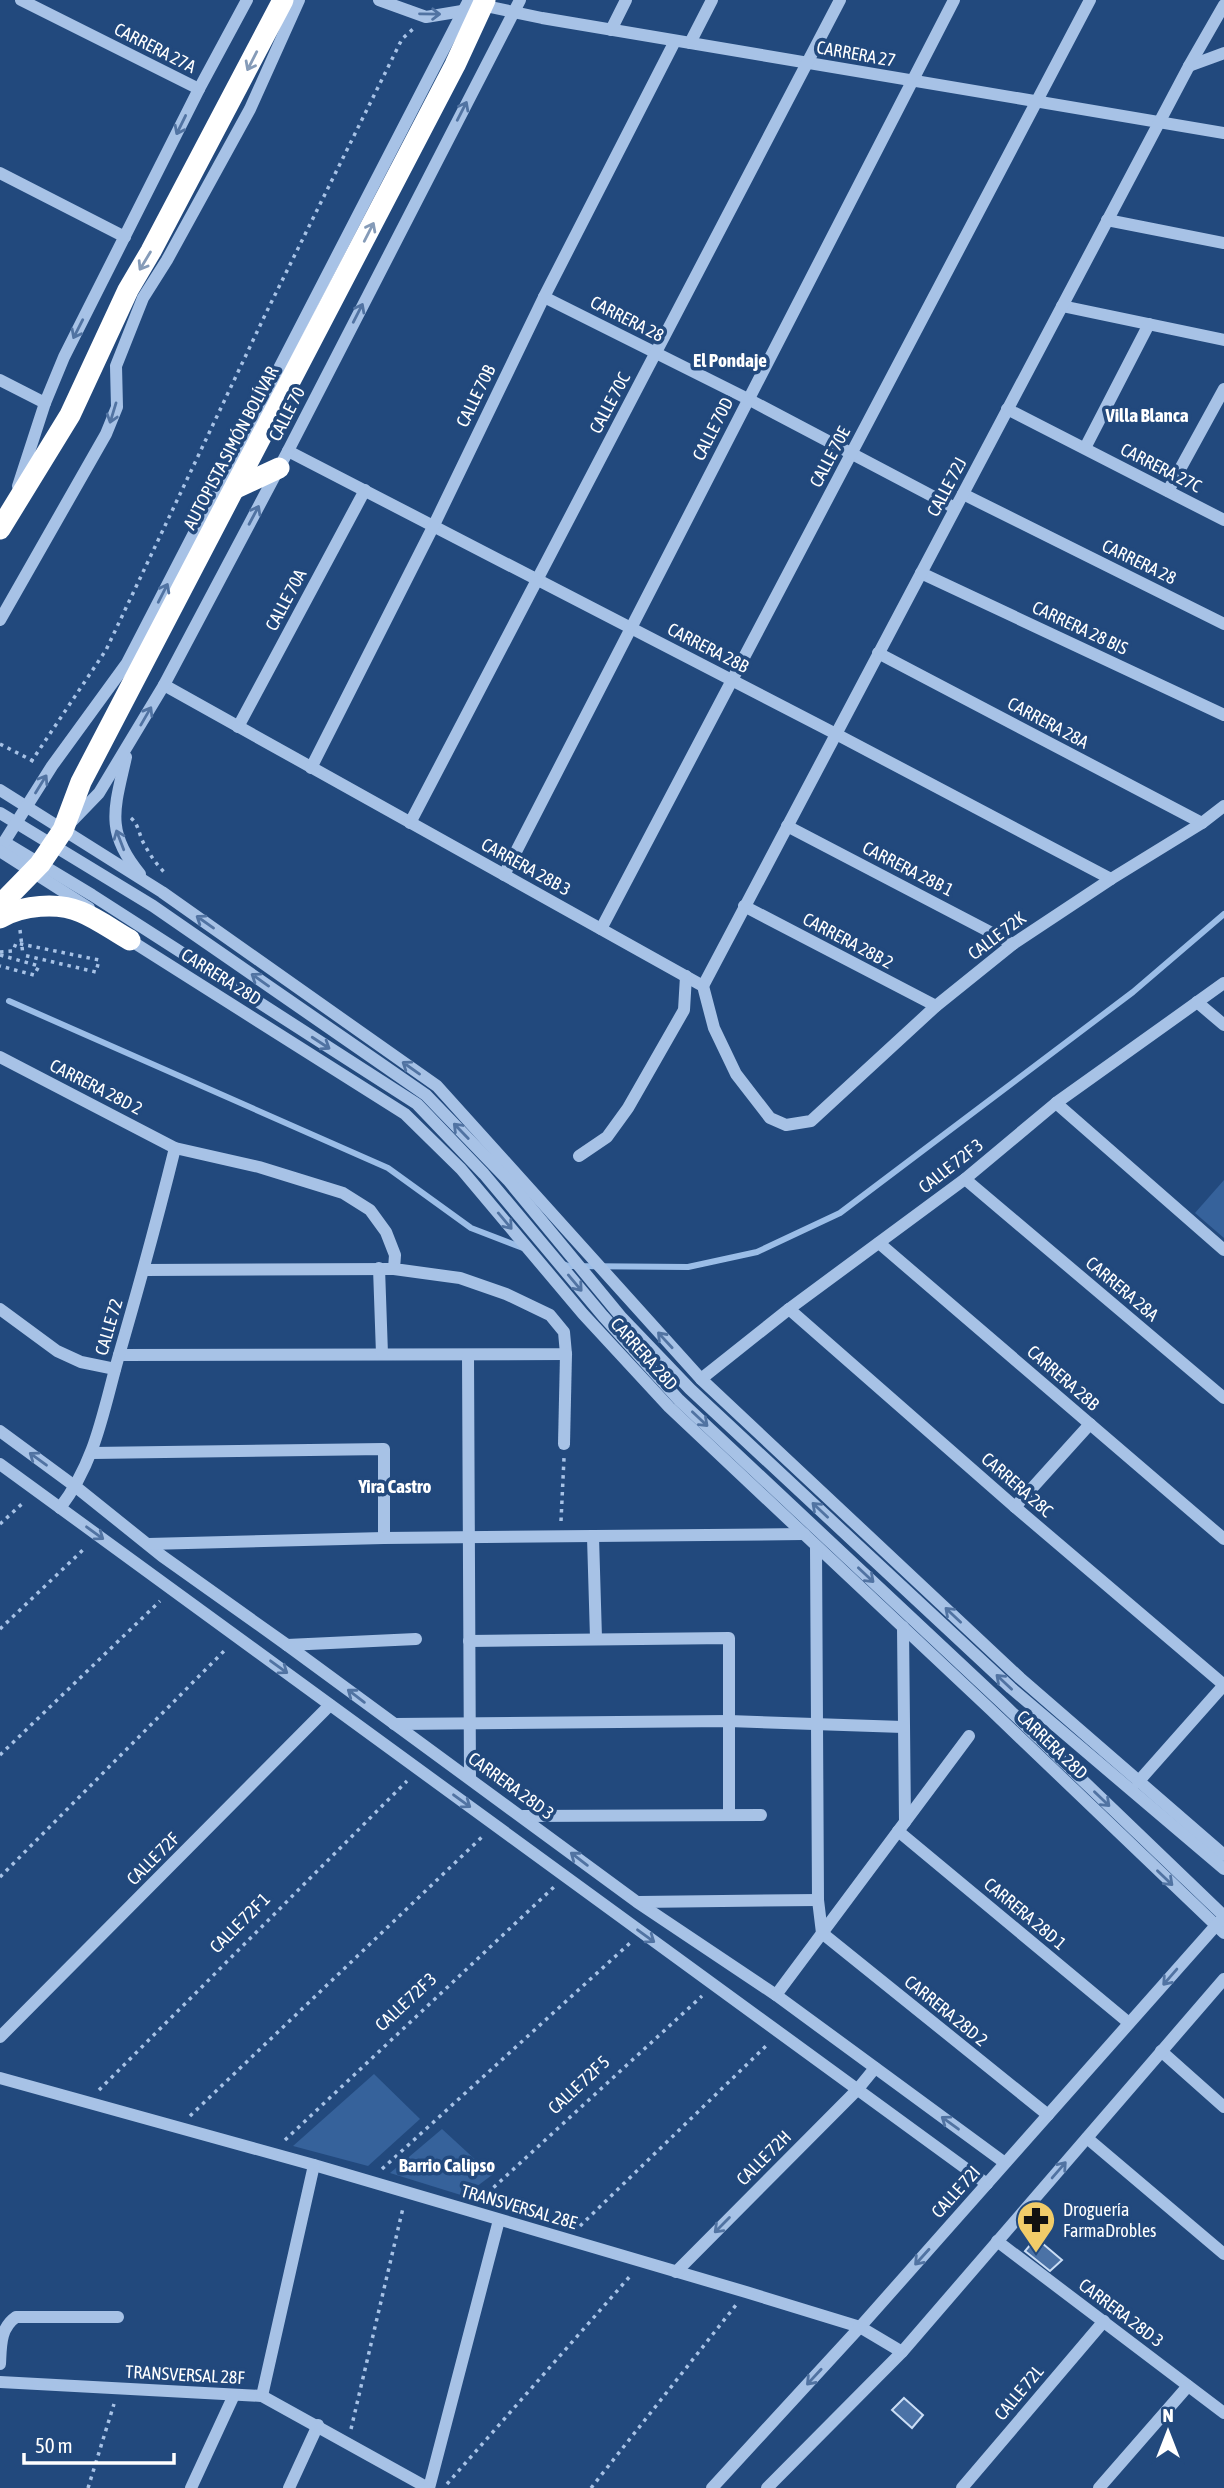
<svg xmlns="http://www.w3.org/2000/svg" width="1224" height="2488" font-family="'Asap Condensed',sans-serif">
<rect width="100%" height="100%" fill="#22497d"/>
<g fill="#36629b">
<polygon points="1224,1180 1224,1238 1195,1213"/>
<polygon points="374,2074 420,2119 368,2166 293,2146"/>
<polygon points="442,2129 492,2175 464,2196 390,2173"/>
</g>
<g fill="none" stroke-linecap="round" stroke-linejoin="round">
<g stroke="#9bbde7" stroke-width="6">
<polyline points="9,1001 388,1168 471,1228 523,1248"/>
<polyline points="563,1264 568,1266 688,1267 757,1252 840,1213 1133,992 1224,914"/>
</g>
</g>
<g fill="#4b72a6" stroke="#caddf5" stroke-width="2">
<polygon points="1036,2238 1062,2260 1050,2271 1025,2251"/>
<polygon points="904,2398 923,2415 912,2428 892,2410"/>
</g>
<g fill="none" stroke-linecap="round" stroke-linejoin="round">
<g stroke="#a7c2e6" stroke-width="3.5" stroke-dasharray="3.5 5" stroke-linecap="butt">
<polyline points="0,744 35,762"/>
<polyline points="31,762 106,650 266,313 402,39 413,29"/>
<path d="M131,818C139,825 139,835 144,844C150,855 157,865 165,873"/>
<polyline points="20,930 23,955"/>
<polyline points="0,955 39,966 34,975 0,966"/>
<polyline points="561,1521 564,1458"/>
<polyline points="0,1524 24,1502"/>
<polyline points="0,1629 86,1547"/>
<polyline points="0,1755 160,1601"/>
<polyline points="0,1877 226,1649"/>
<polyline points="99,2090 407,1781"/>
<polyline points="190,2116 483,1836"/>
<polyline points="285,2140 555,1886"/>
<polyline points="382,2169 630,1943"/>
<polyline points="481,2199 702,1996"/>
<polyline points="580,2226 768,2044"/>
<polyline points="351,2429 403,2208"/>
<polyline points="447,2484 632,2274"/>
<polyline points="88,2488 114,2404"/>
<polyline points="591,2488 736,2305"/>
</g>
<g stroke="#a7c2e6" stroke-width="12">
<polyline points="21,0 199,89"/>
<polyline points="379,0 426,17 468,10"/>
<polyline points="476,4 542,18 1224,133"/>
<polyline points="611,30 626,0"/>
<polyline points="690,43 712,0"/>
<polyline points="1189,66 1224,53"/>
<polyline points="0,173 125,237"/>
<polyline points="1107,220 1224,243"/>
<polyline points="544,297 748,399 955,508"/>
<polyline points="1062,306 1224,340"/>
<polyline points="0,380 45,403"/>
<polyline points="1007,409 1224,520"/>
<polyline points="1085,448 1149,324"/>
<polyline points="288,451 836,734 1111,879"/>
<polyline points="18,486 45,403 64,357 199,89 247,0"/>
<polyline points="1168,491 1224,389"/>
<polyline points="963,494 1224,624"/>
<polyline points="921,573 1224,715"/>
<polyline points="0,620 106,434 117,407 116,366 143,298 167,260 250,109 299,0"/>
<polyline points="878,653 1202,823"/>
<polyline points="164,685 703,986 714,1028 736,1074 770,1118 786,1125 811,1121 936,1006 1013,944 1111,879 1202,823 1224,806"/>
<polyline points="238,727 365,490"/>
<path d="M126,757C115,807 104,831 140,874"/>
<polyline points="311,768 433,527 544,297 675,41"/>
<polyline points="0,790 162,892 437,1086 701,1379 1020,1678 1224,1855"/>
<polyline points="0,813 153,906 426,1095 508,1180 622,1318 690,1389 1011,1688 1224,1869"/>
<polyline points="71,822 99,793 164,685 288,451 520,0"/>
<polyline points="410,823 840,0"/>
<polyline points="787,826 1013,944"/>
<polyline points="4,842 92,895 417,1104 484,1174 603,1316 679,1400 1000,1701 1224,1916"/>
<polyline points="1,847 52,766 127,663 469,0"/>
<polyline points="0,851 89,908"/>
<polyline points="504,875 954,0"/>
<polyline points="744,906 936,1006"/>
<polyline points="601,929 1090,0"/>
<polyline points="125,937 405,1114 461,1169 583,1314 669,1407 991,1710 1224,1933"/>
<polyline points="703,986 1189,66 1224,5"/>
<polyline points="1197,1002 1224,1025"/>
<polyline points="0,1057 175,1148 259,1167 343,1193 370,1210 386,1232 395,1255 394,1269 460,1278 506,1294 550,1315 564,1332 566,1354 119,1355"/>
<polyline points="1056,1103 1224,1250"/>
<polyline points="579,1156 607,1137 628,1108 684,1010 686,976"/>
<polyline points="965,1179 1224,1398"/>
<polyline points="879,1243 1224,1539"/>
<polyline points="379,1268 382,1354"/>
<polyline points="144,1270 394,1269"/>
<polyline points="0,1309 57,1351 81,1362 115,1369"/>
<polyline points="789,1309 1015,1507 1224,1685"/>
<polyline points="468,1355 470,1778"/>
<polyline points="701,1379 789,1309 965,1179 1056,1103 1224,983"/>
<polyline points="0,1431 76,1487 162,1556 287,1645 637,1902 776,1995 1005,2163"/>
<polyline points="564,1444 566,1354"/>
<polyline points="92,1453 384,1449 384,1538"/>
<polyline points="0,1464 987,2184"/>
<polyline points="1015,1507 1090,1424"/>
<path d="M60,1508C96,1461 103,1411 119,1355C139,1286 158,1217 175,1148"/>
<polyline points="593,1537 596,1638"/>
<polyline points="148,1544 384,1538 804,1534"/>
<polyline points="816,1546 818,1900 822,1933 1048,2115"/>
<polyline points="903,1627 905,1822"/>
<polyline points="469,1641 729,1638 729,1814"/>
<polyline points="287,1645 416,1639"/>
<polyline points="394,1724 729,1721 903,1727"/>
<polyline points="1138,1782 1224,1685"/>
<polyline points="523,1816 761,1815"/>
<polyline points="898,1831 1129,2023"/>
<polyline points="638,1902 818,1900"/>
<polyline points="776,1995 969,1736"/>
<polyline points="0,2037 330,1705"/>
<polyline points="1161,2051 1224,2107"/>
<polyline points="0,2078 314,2165 746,2292 860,2327 902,2352"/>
<polyline points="1087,2138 1224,2254"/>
<polyline points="997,2241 1224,2413"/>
<polyline points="676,2272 857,2090 875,2068"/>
<path d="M0,2364C1,2346 0,2328 16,2317H118"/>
<polyline points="0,2382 262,2396 428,2488"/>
<polyline points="262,2396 314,2165"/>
<polyline points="191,2488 234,2395"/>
<polyline points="289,2488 318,2425"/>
<polyline points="429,2488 499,2220"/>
<polyline points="712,2488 860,2327 1219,1922"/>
<polyline points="767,2488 902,2352 1224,1979"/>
<polyline points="962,2488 1104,2321"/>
<polyline points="1099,2488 1188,2386"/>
</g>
<g stroke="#fff" stroke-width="21">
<polyline points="236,488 279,468"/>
<polyline points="0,529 70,415 128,290 151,251 283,0"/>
<polyline points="0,905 40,864 63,830 81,782 455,65 485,0"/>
<path d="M0,918C22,905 58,902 81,912C98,919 114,931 130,940"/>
</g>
<polyline stroke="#a7c2e6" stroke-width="3.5" stroke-dasharray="3.5 5" stroke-linecap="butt" points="0,952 13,951 16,943 99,960 96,972 23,955"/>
</g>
<defs><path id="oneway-shaft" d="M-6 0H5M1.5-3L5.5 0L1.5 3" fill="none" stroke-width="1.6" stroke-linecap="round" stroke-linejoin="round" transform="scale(1.75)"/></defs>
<g stroke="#5173a2">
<use href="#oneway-shaft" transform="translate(430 14) rotate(1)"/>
<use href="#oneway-shaft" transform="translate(462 111) rotate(-63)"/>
<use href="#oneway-shaft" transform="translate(181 125) rotate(116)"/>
<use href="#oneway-shaft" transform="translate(358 313) rotate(-63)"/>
<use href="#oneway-shaft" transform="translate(78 329) rotate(117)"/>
<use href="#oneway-shaft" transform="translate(113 413) rotate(107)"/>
<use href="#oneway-shaft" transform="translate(254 515) rotate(-62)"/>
<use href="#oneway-shaft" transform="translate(163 593) rotate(-63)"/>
<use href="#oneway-shaft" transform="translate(146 716) rotate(-60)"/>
<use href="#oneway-shaft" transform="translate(41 784) rotate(-58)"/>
<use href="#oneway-shaft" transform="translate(120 840) rotate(-111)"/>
<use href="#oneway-shaft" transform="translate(205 922) rotate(-145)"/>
<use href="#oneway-shaft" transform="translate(260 980) rotate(-145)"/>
<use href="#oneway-shaft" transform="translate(321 1043) rotate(33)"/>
<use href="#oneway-shaft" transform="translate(411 1068) rotate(-145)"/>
<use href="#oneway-shaft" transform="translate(461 1131) rotate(-134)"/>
<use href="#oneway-shaft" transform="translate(505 1221) rotate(50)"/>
<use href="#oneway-shaft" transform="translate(575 1283) rotate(50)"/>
<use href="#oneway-shaft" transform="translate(665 1340) rotate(-133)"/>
<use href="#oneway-shaft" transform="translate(700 1419) rotate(43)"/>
<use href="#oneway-shaft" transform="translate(38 1459) rotate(-144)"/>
<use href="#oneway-shaft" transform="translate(820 1510) rotate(-137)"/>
<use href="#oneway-shaft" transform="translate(95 1533) rotate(36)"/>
<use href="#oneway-shaft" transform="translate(866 1575) rotate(43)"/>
<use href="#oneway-shaft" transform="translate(953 1615) rotate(-137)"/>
<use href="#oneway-shaft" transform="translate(279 1667) rotate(36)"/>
<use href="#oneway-shaft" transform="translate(1004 1682) rotate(-137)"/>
<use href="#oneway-shaft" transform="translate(356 1696) rotate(-143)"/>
<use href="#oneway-shaft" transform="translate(1102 1799) rotate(44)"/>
<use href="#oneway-shaft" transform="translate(462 1801) rotate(36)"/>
<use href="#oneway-shaft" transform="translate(579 1859) rotate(-143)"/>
<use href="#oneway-shaft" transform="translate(1165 1878) rotate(44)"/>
<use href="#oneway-shaft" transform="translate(646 1936) rotate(36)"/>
<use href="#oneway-shaft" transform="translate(1170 1977) rotate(131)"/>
<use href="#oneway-shaft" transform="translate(950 2123) rotate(-144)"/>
<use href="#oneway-shaft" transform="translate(1059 2170) rotate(-49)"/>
<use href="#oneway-shaft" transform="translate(722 2225) rotate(135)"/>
<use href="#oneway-shaft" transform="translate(922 2257) rotate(132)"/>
<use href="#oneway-shaft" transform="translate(814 2377) rotate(133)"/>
</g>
<g stroke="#859bb8">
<use href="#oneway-shaft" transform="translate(252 61) rotate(117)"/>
<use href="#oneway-shaft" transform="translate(369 232) rotate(-63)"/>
<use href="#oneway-shaft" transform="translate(145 261) rotate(121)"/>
</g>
<defs>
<g id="pharmacy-pin" transform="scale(2.0125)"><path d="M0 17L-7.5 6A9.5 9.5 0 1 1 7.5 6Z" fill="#f1cc69" stroke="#22497d"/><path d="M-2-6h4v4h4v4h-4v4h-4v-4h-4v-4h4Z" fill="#111"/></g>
</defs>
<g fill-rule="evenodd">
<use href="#pharmacy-pin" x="1036" y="2220"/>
</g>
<g text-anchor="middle" stroke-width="7" stroke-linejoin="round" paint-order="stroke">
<g font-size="18" fill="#fff" stroke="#22497d">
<text transform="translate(155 48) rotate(27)" y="6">CARRERA 27A</text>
<text transform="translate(856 54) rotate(10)" y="6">CARRERA 27</text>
<text transform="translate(627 319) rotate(27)" y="6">CARRERA 28</text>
<text transform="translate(476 396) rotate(-64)" y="6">CALLE 70B</text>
<text transform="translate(610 403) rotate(-62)" y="6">CALLE 70C</text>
<text transform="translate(287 414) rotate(-63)" y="6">CALLE 70</text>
<text transform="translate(713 429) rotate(-63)" y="6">CALLE 70D</text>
<text transform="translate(231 448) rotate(-62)" y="6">AUTOPISTA SIMÓN BOLÍVAR</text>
<text transform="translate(830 457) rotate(-62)" y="6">CALLE 70E</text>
<text transform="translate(1161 468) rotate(27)" y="6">CARRERA 27C</text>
<text transform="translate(947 487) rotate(-62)" y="6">CALLE 72J</text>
<text transform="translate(1139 562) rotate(26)" y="6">CARRERA 28</text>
<text transform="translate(286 600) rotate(-62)" y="6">CALLE 70A</text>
<text transform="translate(1080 628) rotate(25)" y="6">CARRERA 28 BIS</text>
<text transform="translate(708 648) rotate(27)" y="6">CARRERA 28B</text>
<text transform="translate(1048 723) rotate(28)" y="6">CARRERA 28A</text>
<text transform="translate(526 867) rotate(29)" y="6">CARRERA 28B 3</text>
<text transform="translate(908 869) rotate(27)" y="6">CARRERA 28B 1</text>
<text transform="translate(997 936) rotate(-37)" y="6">CALLE 72K</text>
<text transform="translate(848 941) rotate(28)" y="6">CARRERA 28B 2</text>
<text transform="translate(221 977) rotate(32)" y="6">CARRERA 28D</text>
<text transform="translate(96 1087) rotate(27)" y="6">CARRERA 28D 2</text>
<text transform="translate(951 1166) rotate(-38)" y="6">CALLE 72F 3</text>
<text transform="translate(1122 1289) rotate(40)" y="6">CARRERA 28A</text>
<text transform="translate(109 1327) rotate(-74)" y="6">CALLE 72</text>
<text transform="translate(644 1354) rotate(48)" y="6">CARRERA 28D</text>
<text transform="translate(1063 1378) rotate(41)" y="6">CARRERA 28B</text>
<text transform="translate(1017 1485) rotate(41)" y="6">CARRERA 28C</text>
<text transform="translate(1052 1745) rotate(44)" y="6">CARRERA 28D</text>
<text transform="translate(511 1786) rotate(36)" y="6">CARRERA 28D 3</text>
<text transform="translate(153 1859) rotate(-45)" y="6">CALLE 72F</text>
<text transform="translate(1025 1914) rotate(40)" y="6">CARRERA 28D 1</text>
<text transform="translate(240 1923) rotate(-45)" y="6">CALLE 72F 1</text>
<text transform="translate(406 2002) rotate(-43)" y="6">CALLE 72F 3</text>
<text transform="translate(946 2011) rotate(39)" y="6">CARRERA 28D 2</text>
<text transform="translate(579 2085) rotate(-43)" y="6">CALLE 72F 5</text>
<text transform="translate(764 2158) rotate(-45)" y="6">CALLE 72H</text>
<text transform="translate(956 2192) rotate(-48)" y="6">CALLE 72I</text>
<text transform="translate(519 2207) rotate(16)" y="6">TRANSVERSAL 28E</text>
<text transform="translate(1121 2313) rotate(37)" y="6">CARRERA 28D 3</text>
<text transform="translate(185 2375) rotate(3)" y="6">TRANSVERSAL 28F</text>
<text transform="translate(1019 2393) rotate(-50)" y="6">CALLE 72L</text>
</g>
<g font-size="18" fill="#fff" stroke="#22497d" text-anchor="start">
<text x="1063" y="2216">Droguería<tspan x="1063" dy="21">FarmaDrobles</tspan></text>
</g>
<g font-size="19" font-weight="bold" fill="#fff" stroke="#22497d">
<text x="730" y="367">El Pondaje</text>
<text x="1147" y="422">Villa Blanca</text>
<text x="395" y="1493">Yira Castro</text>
<text x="447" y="2172">Barrio Calipso</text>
</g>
</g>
<g transform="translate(1168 2432)" stroke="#22497d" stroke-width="5" paint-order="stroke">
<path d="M0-5L12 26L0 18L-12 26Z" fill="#ffffff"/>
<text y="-10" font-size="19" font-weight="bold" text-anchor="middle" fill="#ffffff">N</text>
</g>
<path d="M24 2453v10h150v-10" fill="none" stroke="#ffffff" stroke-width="3.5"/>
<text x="35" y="2453" font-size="21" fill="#ffffff" stroke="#22497d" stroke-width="5" paint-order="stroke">50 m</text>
</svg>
